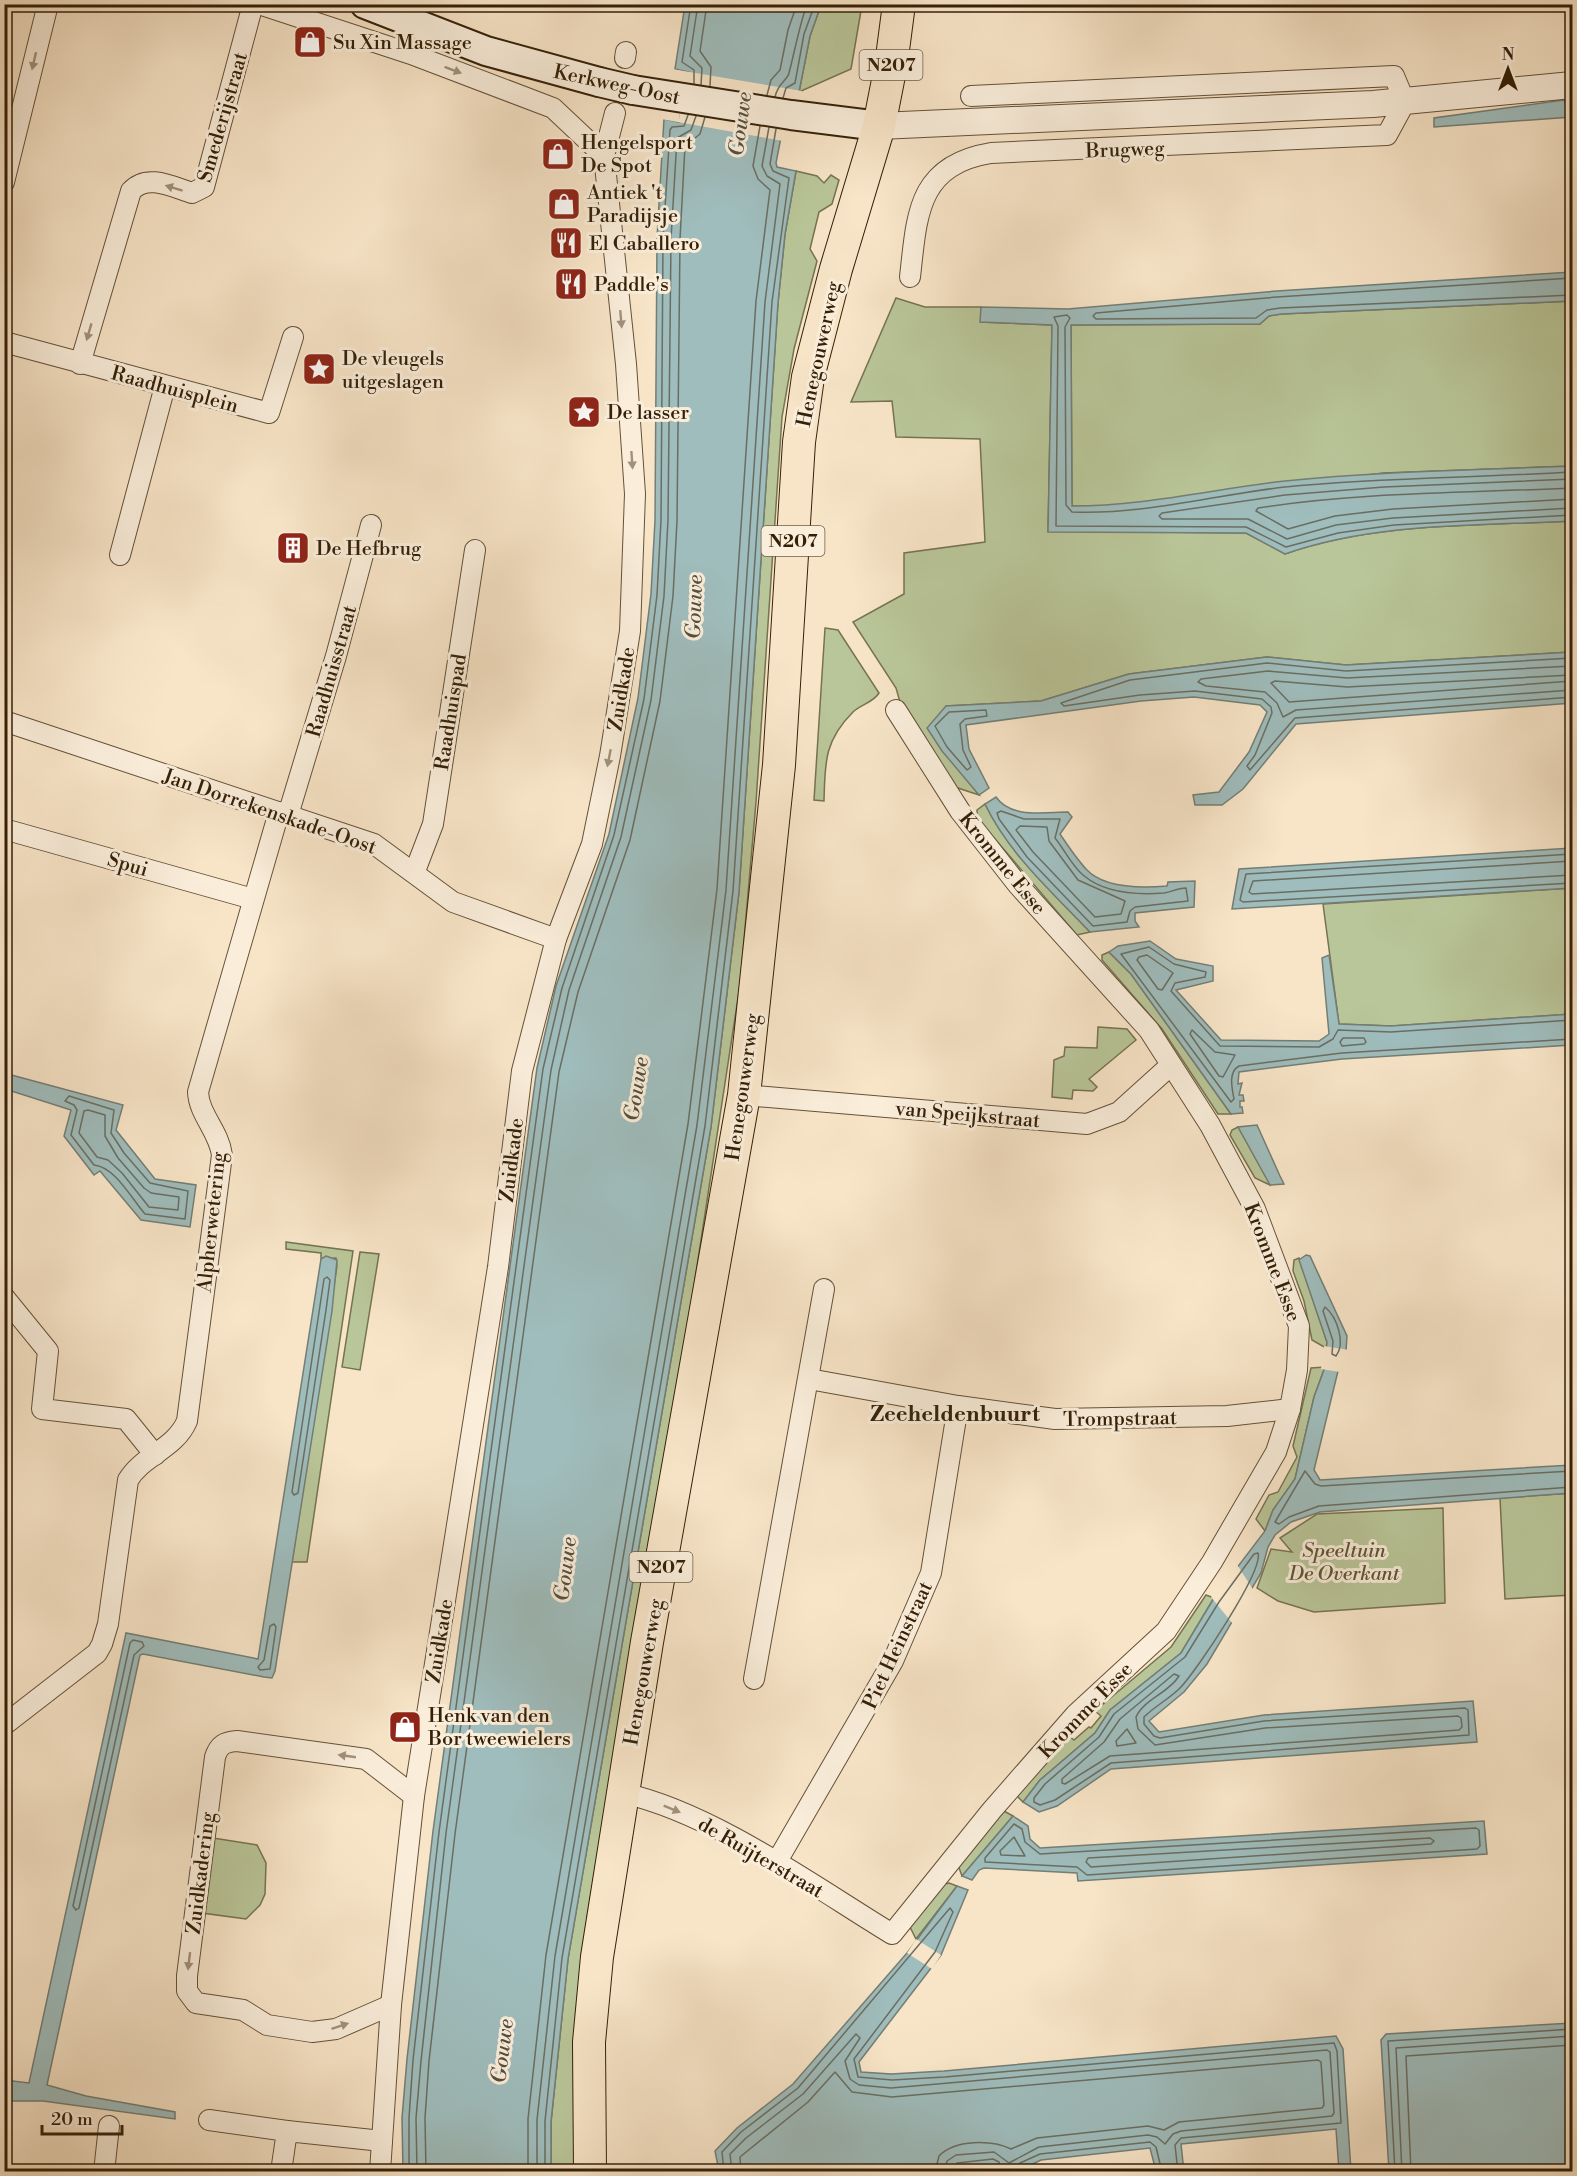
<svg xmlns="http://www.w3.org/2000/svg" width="1577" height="2176" font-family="'Libre Bodoni',serif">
<rect width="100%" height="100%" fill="#f8e5c8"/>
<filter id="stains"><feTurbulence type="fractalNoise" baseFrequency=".00333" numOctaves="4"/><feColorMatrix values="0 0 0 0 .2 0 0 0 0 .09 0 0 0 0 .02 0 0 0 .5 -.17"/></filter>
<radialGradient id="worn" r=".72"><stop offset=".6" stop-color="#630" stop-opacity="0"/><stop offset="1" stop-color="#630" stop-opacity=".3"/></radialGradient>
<g fill="#b9c699" stroke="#767350" stroke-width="1.5">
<polygon points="821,5 862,5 851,69 799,92 810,36"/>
<polygon points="796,171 817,176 824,183 831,175 839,180 832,204 819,212 810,249 817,261 794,349 782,417 756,802 740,985 688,1325 587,1918 576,2055 575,2171 551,2172 551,2122 568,1959 711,1127 739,892 778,303 785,234"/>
<path d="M896,298L925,307H981V322L1052,325L1048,531L1246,533L1285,554C1376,522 1477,526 1572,521V652L1346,665L1267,657L1129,674L1041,701L946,706L938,743L979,795L955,787L902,709L896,688L853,622L904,594V553L985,542L980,439L896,437L892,401L851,402Z"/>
<polygon points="1572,301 1572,466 1383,473 1120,506 1072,506 1071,325 1260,324 1269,316 1281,314"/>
<path d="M825,628L838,630L879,693C873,703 861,704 853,712C824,741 825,763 824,801L814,800Z"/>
<path d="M985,804C1009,854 1053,893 1090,932L1077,935L977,818V810Z"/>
<polygon points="1572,888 1572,1014 1391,1026 1339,1024 1323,904"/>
<polygon points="1109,952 1131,974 1231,1114 1218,1114 1162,1029 1102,960 1102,955"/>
<polygon points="1098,1027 1127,1029 1136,1040 1089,1079 1097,1087 1093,1091 1073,1090 1072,1099 1052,1097 1054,1060 1064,1056 1065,1047 1097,1048"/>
<polygon points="1238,1127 1269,1182 1270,1185 1255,1178 1230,1135 1232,1130"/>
<polygon points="286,1242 353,1251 307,1562 292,1562 337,1266 336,1258 321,1259 321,1253 286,1249"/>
<polygon points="360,1252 379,1254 360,1370 342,1367"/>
<polygon points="1299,1258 1327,1342 1326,1348 1312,1340 1304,1301 1293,1271 1294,1260"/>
<polygon points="1325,1367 1314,1397 1295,1479 1273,1510 1265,1531 1256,1519 1269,1495 1278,1492 1297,1457 1293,1446 1311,1368"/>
<polygon points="1572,1493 1572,1595 1505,1599 1500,1498"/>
<polygon points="1443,1508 1445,1603 1314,1612 1278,1601 1257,1588 1271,1549 1292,1552 1280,1538 1317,1514"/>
<polygon points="1206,1595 1214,1598 1181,1653 1110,1710 1095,1733 1040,1780 1023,1802 1017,1796 1068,1735 1074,1740 1089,1727 1091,1728 1101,1716 1095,1711 1171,1647"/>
<polygon points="1004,1811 1013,1816 962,1876 958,1865"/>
<polygon points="213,1838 257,1845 266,1863 265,1894 260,1905 246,1919 202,1913"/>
<polygon points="949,1883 957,1886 916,1939 910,1927 941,1885"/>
</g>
<g fill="#9fbdbd" stroke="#747e75" stroke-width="1.5">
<polygon points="685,5 821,5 810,36 799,92 790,91 776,163 777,167 796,171 785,234 778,303 739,892 711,1127 568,1959 551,2122 551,2171 403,2172 402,2118 407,2059 433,1831 537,1068 556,986 609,834 638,698 651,594 655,520 657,238 664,119 679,122 689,72 675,69"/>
<polygon points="1564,100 1567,105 1572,105 1572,117 1434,127 1434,118"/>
<path d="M1572,272V301L1281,314L1269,316L1260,324L1071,325L1072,506C1144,506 1214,489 1285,481C1381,471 1477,470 1572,466V521C1477,526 1376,522 1285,554L1246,533L1048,532L1052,325L980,322L981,307L1068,309L1277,291Z"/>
<polygon points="1572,652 1572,703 1296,724 1243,789 1222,805 1195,805 1193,795 1219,792 1249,752 1267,712 1260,705 1194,697 1141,701 966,725 969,749 989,788 979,795 942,751 927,728 946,706 1041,701 1129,674 1267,657 1346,665"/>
<path d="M996,797C1011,819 1046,812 1068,812L1072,817L1060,834C1068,846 1076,858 1086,869C1104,889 1143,888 1167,886L1168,882L1195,881L1194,907L1135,913V921L1139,927L1090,932C1053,893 1009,854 985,804Z"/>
<polygon points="1572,848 1572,888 1232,909 1239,869"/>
<polygon points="1150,941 1176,959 1213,966 1213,981 1176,990 1221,1040 1319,1041 1329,1034 1322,958 1329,955 1339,1024 1391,1026 1572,1014 1572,1045 1342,1059 1239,1072 1238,1084 1242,1083 1239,1095 1243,1095 1244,1101 1240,1101 1240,1107 1242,1107 1243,1113 1231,1114 1131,974 1109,952 1118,946"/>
<polygon points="4,1073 123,1105 116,1130 155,1179 196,1185 190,1227 141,1220 100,1171 94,1175 64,1136 71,1110 5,1089"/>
<polygon points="1257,1125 1280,1176 1284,1184 1270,1185 1238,1127"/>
<polygon points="1306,1255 1310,1256 1347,1336 1346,1351 1338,1371 1314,1470 1320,1480 1572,1465 1572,1493 1320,1512 1291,1522 1275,1535 1268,1547 1261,1573 1207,1664 1184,1692 1149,1721 1159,1732 1264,1715 1473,1701 1477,1742 1111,1769 1057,1806 1039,1812 1023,1802 1040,1780 1095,1733 1110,1710 1181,1653 1214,1598 1265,1531 1273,1510 1295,1479 1314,1397 1325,1367 1327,1342 1299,1260"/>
<polygon points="326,1256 337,1260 332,1311 275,1671 272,1678 264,1677 143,1654 140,1655 47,2085 86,2096 175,2112 175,2119 43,2101 5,2101 5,2080 29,2083 126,1633 258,1659 321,1259"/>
<polygon points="1013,1816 1028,1826 1030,1839 1040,1848 1484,1821 1487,1854 1078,1881 1077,1873 984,1868 979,1870 972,1880 962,1876"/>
<polygon points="957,1886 968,1890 941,1955 859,2062 861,2072 891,2074 944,2071 1336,2036 1343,2049 1351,2171 1339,2171 1336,2129 1181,2144 1184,2172 1156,2171 1150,2148 1041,2160 1022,2169 1022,2172 994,2171 993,2165 936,2172 719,2171 715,2151 737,2128 793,2084 907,1953"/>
<polygon points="1572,2023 1572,2171 1389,2171 1381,2040 1386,2034"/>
</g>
<g fill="#f8e5c8">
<polygon points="672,69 802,91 800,95 793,94 783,141 661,119 664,116 679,119 686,74"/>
<polygon points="1324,1346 1349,1350 1340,1372 1321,1369"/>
<polygon points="1236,1563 1254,1591 1233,1624 1211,1597"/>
<polygon points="916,1939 941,1955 932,1969 907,1953"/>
</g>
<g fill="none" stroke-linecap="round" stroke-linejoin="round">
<g stroke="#6a6e62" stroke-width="1.5">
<polyline points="691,4 682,62 694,70 694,84"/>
<polyline points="698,4 690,56 702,68 701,85"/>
<polyline points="707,4 700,51 711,67 710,86"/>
<polyline points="767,95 771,80 780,70 788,30 797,4"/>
<path d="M775,97C778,83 787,81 789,73C795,50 799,27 807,4"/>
<polyline points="783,98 786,88 795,83 804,34 815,4"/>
<polyline points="1572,278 1277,297 1096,313 1093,316 1096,319 1256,318 1267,310 1280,308 1572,295"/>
<path d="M1572,472C1477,478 1380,477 1285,487C1214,495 1143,515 1072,512L1066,505L1065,327L1070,318L1067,315L1054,317L1058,326L1056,526L1246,527L1286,547L1338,533L1394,525L1572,515"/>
<polyline points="1572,479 1384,487 1285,495 1162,513 1159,516 1162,519 1248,519 1287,539 1336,525 1393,518 1572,508"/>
<path d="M1572,488C1468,493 1362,492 1258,508L1256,511L1288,529L1335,516L1393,509L1572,499"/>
<polyline points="1572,658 1346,671 1267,663 1130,680 1061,703 1064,706 1140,695 1195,691 1262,699 1271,707 1272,713 1255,755 1247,766 1250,770 1295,718 1572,697"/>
<polyline points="1572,666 1347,678 1268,671 1201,679 1198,682 1206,686 1265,692 1277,703 1283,717 1296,710 1572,690"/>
<polyline points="1572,675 1347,687 1275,681 1271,683 1289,702 1572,681"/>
<polygon points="986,710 987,716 965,719 960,724 963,750 971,767 967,770 947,747 935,726 949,712"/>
<path d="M1001,811L1024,819H1060L1055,838C1064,849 1072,866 1083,875C1105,894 1138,895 1164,893C1172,892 1177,888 1186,888L1188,901L1135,907L1130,911L1127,922L1093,926L1027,857L999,819L997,813Z"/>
<polygon points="1020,826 1047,827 1049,841 1078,880 1125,901 1121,914 1095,917 1033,852 1016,830"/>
<polyline points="1572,854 1246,874 1240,900 1243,902 1572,883"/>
<polyline points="1572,861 1253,881 1249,892 1252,894 1572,875"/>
<polygon points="1147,955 1173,973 1162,990 1158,989 1137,960 1139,957"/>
<path d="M1572,1020L1391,1032L1338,1030L1333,1039L1319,1047L1220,1046L1171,991L1175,983L1205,977L1206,972L1174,964L1149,947L1121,954L1231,1102L1234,1099C1232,1088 1228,1072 1239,1066L1342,1053L1572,1039"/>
<polygon points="1192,1030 1215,1052 1235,1055 1223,1077 1219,1076 1190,1034"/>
<polygon points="1343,1038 1364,1038 1366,1042 1364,1044 1342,1046 1340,1042"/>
<path d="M69,1096L114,1110L111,1133L124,1153L150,1183L188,1191L185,1219L145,1214C131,1198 115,1167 94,1165L71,1135L77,1110L74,1105L65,1101Z"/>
<polygon points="88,1110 105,1115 105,1136 118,1158 144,1188 151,1193 179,1197 178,1210 149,1207 122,1173 108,1160 97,1157 79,1133 84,1111"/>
<polygon points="327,1277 330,1280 326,1310 298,1493 294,1495 292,1492 324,1279"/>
<path d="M1325,1307C1337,1317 1346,1343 1336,1356L1332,1354L1333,1341L1323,1311Z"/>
<polyline points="1572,1471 1321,1486 1315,1484 1305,1471 1275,1522 1279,1524 1289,1517 1319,1506 1572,1487"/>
<path d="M1258,1553C1264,1570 1196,1672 1180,1688C1169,1699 1155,1706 1144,1717V1724L1154,1736L1160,1738L1264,1721L1465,1708L1468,1710L1469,1735L1111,1763L1055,1800L1040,1805L1034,1802V1798L1045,1784L1099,1737L1114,1714L1185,1657L1219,1602L1254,1554Z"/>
<polygon points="274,1624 276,1627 270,1669 260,1670 258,1667 264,1660 270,1626"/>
<polygon points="133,1640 142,1642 144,1646 134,1655 79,1908 76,1910 73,1906 130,1643"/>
<path d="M1174,1674L1179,1676C1169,1693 1144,1699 1136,1717L1138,1729L1155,1745L1265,1728L1458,1716L1461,1718L1462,1727L1459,1730L1110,1756L1065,1784L1062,1783V1779L1104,1742L1120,1719Z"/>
<polygon points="1127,1729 1136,1743 1117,1746 1116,1741"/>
<polygon points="1014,1824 1022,1829 1025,1842 1040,1854 1476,1828 1479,1830 1480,1846 1477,1849 1087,1875 1077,1867 985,1862 985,1858"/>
<polygon points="1014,1837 1025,1856 1001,1855 1000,1851"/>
<polygon points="1430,1838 1434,1841 1431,1844 1091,1867 1086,1862 1088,1858"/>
<polyline points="409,2172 409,2118 413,2060 439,1832 543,1069 562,988 614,835 644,699 657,595 661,520 663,239 670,130 672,127 684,126 688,115"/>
<polyline points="417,2172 416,2118 421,2061 446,1833 551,1070 569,990 621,837 651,700 664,596 668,520 671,239 677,138 691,130 696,116"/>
<polyline points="426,2172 425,2118 429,2061 455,1834 559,1072 578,992 630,840 660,701 673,596 677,521 680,239 685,146 700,134 705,117"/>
<polyline points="528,2172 528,2119 546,1955 688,1124 717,889 756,301 770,190 758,179 753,166 760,126"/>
<polyline points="537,2172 537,2120 555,1956 697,1125 726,890 765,302 780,184 767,176 762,166 769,127"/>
<polyline points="545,2172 545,2121 562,1958 705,1126 733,891 772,302 789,178 773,171 770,164 776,129"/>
<polyline points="724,2172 722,2152 741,2132 798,2088 950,1908 953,1912 935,1952 854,2059 858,2077 892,2080 945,2077 1334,2043 1337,2051 1341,2123 1181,2138 1175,2145 1178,2172"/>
<polyline points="732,2172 730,2154 746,2138 803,2094 856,2034 860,2038 845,2061 850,2079 859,2085 891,2088 1327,2050 1330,2052 1334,2113 1332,2116 1181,2131 1173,2134 1165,2144 1157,2137 1148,2135 1039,2147 1009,2163 994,2152 956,2155 947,2161 944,2172"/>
<path d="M741,2172L740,2157L808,2102L835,2072L852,2092L892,2097L1318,2060L1321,2062L1324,2105L1322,2108L1179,2122L1164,2130L1148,2126L1037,2138L1011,2149C992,2140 955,2139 939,2156L935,2172"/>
<polyline points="951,2172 957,2163 993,2159 999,2162 1000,2172"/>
<polyline points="1017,2172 1020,2163 1040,2154 1150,2142 1156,2147 1162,2172"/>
<polyline points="1395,2172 1388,2041 1572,2029"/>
<polyline points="1402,2172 1396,2048 1572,2036"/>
<polyline points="1411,2172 1406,2056 1572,2045"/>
</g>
<g stroke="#655138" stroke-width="22">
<g id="minor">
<polyline points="259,4 411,54 553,108 604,156"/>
<polyline points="625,58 626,52"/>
<polyline points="4,182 48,4"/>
<path d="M910,277C917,215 917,165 991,153L1387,135L1405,102L1394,76L971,96"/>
<polyline points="4,342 269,413 293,337"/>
<path d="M80,364L131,191C147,173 173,187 192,193L204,187L253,4"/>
<polyline points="120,555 165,386"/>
<polyline points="4,721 374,844 453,902 556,939"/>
<polyline points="288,815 336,656 371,525"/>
<polyline points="4,834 11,831 253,899"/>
<polyline points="415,871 433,824 475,550"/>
<polyline points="744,1095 1087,1124 1119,1112 1171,1065"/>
<polyline points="4,1297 48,1351 42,1409 126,1419 155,1455"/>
<polyline points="809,1379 958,1406 1055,1419 1227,1416 1290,1409"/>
<polyline points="754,1679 824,1289"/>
<path d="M4,1725L97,1653L102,1644L108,1624L128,1480C143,1455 175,1449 187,1421L222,1155C219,1131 199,1115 198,1092L279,812"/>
<path d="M623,1793C713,1813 813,1886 892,1934L992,1810L1076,1714L1166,1631L1212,1562L1276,1452L1290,1409L1297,1370L1299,1326L1255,1209L1210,1125L1149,1030L1018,885L960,811L896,710"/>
<polyline points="776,1863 893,1661 931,1573 958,1406"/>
<path d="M391,2005L336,2029L312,2032L267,2025L243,2010L196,2003L187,1991V1976L215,1757C219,1745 224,1742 237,1741L366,1759L414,1796"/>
<polyline points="209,2120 287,2131"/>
<polyline points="104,2172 109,2126"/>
<polyline points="281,2172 287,2131 382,2141"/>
<polyline points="380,2172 391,2005 414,1796 498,1267 522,1071 556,939 592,844 610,756 630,631 635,494 626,364 604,156 615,113"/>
</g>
</g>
<g stroke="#655138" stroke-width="28">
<polyline id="tertiary" points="879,126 1373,104 1572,85"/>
</g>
<g stroke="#342008" stroke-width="32">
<g id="secondary">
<polyline points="365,4 486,51 599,82"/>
<polyline points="633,90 791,115 879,126"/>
</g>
</g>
<g stroke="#342008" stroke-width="34">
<polyline id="primary" points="590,2172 589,2042 597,1957 647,1642 744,1095 779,765 799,442 808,377 836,269 879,126 891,65 899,4"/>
</g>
<use href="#minor" stroke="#faeedb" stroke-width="20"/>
<use href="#tertiary" stroke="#faeedb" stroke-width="26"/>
<use href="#secondary" stroke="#faeedb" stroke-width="28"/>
<use href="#primary" stroke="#f8e5c8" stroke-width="32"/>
<g stroke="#342008" stroke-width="32" stroke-linecap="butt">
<polyline id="secondary-bridge" points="599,82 633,90"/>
</g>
<use href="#secondary-bridge" stroke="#faeedb" stroke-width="28"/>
</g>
<defs><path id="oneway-solid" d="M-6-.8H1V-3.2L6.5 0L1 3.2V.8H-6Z" transform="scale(1.5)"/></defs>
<g fill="#a1917c">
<use href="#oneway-solid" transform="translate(34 61) rotate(103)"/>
<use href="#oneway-solid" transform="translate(453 70) rotate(21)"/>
<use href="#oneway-solid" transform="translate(174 188) rotate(-163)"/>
<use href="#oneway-solid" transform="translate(621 319) rotate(85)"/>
<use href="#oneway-solid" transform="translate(89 332) rotate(106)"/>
<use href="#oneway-solid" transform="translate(632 460) rotate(86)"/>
<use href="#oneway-solid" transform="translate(609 758) rotate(101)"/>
<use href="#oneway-solid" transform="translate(347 1756) rotate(-172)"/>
<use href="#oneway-solid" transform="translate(672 1809) rotate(22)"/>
<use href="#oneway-solid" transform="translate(189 1961) rotate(97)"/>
<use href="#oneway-solid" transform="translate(340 2026) rotate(-18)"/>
</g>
<defs>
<g id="shop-square" transform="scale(1.725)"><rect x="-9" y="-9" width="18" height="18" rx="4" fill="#8f2418" stroke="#faeedb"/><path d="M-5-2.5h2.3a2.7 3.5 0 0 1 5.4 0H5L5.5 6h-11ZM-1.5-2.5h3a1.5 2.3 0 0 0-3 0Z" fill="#fff"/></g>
<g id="restaurant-square" transform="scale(1.725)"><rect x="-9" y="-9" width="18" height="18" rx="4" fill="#8f2418" stroke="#faeedb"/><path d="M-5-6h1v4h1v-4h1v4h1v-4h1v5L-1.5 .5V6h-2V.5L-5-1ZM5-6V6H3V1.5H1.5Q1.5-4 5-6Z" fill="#fff"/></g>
<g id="sight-square" transform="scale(1.725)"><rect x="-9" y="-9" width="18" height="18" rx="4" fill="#8f2418" stroke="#faeedb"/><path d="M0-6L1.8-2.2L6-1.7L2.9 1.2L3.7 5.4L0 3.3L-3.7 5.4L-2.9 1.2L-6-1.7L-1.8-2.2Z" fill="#fff"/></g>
<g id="building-square" transform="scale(1.725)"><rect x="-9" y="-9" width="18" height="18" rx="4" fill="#8f2418" stroke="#faeedb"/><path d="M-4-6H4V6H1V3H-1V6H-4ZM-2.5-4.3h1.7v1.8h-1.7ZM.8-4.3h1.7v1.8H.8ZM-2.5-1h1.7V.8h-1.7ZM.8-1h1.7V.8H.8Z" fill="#fff"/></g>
</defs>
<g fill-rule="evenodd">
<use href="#shop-square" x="310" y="42"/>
<use href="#shop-square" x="558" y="154"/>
<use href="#shop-square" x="564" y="204"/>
<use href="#restaurant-square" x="566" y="243"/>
<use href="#restaurant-square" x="571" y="284"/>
<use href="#sight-square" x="319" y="369"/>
<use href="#sight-square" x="584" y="412"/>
<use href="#building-square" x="293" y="548"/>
<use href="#shop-square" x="405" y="1727"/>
</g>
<g text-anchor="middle" stroke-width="6" stroke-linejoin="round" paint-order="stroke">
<g fill="#faeedb" stroke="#6f5e47" stroke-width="1.5">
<rect x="859.5" y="50" width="63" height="30" rx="4.5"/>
<rect x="761.5" y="526" width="63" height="30" rx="4.5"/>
<rect x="629.5" y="1552" width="63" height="30" rx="4.5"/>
</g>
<g font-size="18" font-weight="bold" fill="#342008">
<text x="891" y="71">N207</text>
<text x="793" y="547">N207</text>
<text x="661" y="1573">N207</text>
</g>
<g font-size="20" fill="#342008" stroke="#faeedb" text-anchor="start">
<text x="333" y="49">Su Xin Massage</text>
<text x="581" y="149">Hengelsport<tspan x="581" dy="23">De Spot</tspan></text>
<text x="587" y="199">Antiek 't<tspan x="587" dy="23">Paradijsje</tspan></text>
<text x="589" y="250">El Caballero</text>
<text x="594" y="291">Paddle's</text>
<text x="342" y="365">De vleugels<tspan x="342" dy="23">uitgeslagen</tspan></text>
<text x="607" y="419">De lasser</text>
<text x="316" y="555">De Hefbrug</text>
<text x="428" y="1722">Henk van den<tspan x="428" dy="23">Bor tweewielers</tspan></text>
</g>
<g font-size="20" fill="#342008" stroke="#faeedb">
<text transform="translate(617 84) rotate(12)" y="7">Kerkweg-Oost</text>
<text transform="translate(222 117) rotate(-74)" y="7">Smederijstraat</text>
<text transform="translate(1125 149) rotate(-2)" y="7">Brugweg</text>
<text transform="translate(818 354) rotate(-78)" y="7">Henegouwerweg</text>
<text transform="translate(175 389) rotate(15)" y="7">Raadhuisplein</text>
<text transform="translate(331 671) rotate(-74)" y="7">Raadhuisstraat</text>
<text transform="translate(621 689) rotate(-81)" y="7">Zuidkade</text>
<text transform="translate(450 712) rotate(-81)" y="7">Raadhuispad</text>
<text transform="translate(270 811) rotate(19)" y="7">Jan Dorrekenskade-Oost</text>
<text transform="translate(1003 863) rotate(51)" y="7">Kromme Esse</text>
<text transform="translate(128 864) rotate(16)" y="7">Spui</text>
<text transform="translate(742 1087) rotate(-82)" y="7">Henegouwerweg</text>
<text transform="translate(968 1114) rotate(5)" y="7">van Speijkstraat</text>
<text transform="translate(511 1160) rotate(-83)" y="7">Zuidkade</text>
<text transform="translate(211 1222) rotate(-84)" y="7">Alpherwetering</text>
<text transform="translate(1273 1262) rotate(69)" y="7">Kromme Esse</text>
<text transform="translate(1120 1418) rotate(-1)" y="7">Trompstraat</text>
<text transform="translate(439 1641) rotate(-81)" y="7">Zuidkade</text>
<text transform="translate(897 1645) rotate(-65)" y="7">Piet Heinstraat</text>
<text transform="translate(643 1672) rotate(-80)" y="7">Henegouwerweg</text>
<text transform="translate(1085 1710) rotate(-46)" y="7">Kromme Esse</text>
<text transform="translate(761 1857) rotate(30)" y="7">de Ruijterstraat</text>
<text transform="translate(200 1873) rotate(-83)" y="7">Zuidkadering</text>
</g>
<g font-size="20" font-style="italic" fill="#5c5234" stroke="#faeedb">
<text x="1344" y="1557">Speeltuin<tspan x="1344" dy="23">De Overkant</tspan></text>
</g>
<g font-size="21" font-style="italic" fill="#544f3e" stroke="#faeedb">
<text transform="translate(740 124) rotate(-82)" y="7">Gouwe</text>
<text transform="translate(694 607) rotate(-88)" y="7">Gouwe</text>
<text transform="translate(636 1089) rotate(-81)" y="7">Gouwe</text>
<text transform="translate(565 1569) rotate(-83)" y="7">Gouwe</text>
<text transform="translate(502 2051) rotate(-83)" y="7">Gouwe</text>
</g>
<g font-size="22" font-weight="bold" fill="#342008" stroke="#faeedb">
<text x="955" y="1421">Zeeheldenbuurt</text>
</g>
</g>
<rect width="1577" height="2176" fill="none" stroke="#f8e5c8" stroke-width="24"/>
<rect x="6" y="6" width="1565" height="2164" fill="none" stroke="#342008" stroke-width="3"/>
<rect x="12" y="12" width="1553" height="2152" fill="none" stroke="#342008" stroke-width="1.5"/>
<g transform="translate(1508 69)" stroke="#faeedb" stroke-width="4.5" paint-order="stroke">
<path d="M0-4.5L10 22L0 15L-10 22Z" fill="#342008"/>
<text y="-9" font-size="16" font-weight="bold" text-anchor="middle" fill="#342008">N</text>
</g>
<path d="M42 2125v9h80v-9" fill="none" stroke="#342008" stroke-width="3"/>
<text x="51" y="2125" font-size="18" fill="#342008" stroke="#faeedb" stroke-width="4.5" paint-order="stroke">20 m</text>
<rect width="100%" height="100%" filter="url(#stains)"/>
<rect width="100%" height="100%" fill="url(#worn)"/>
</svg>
